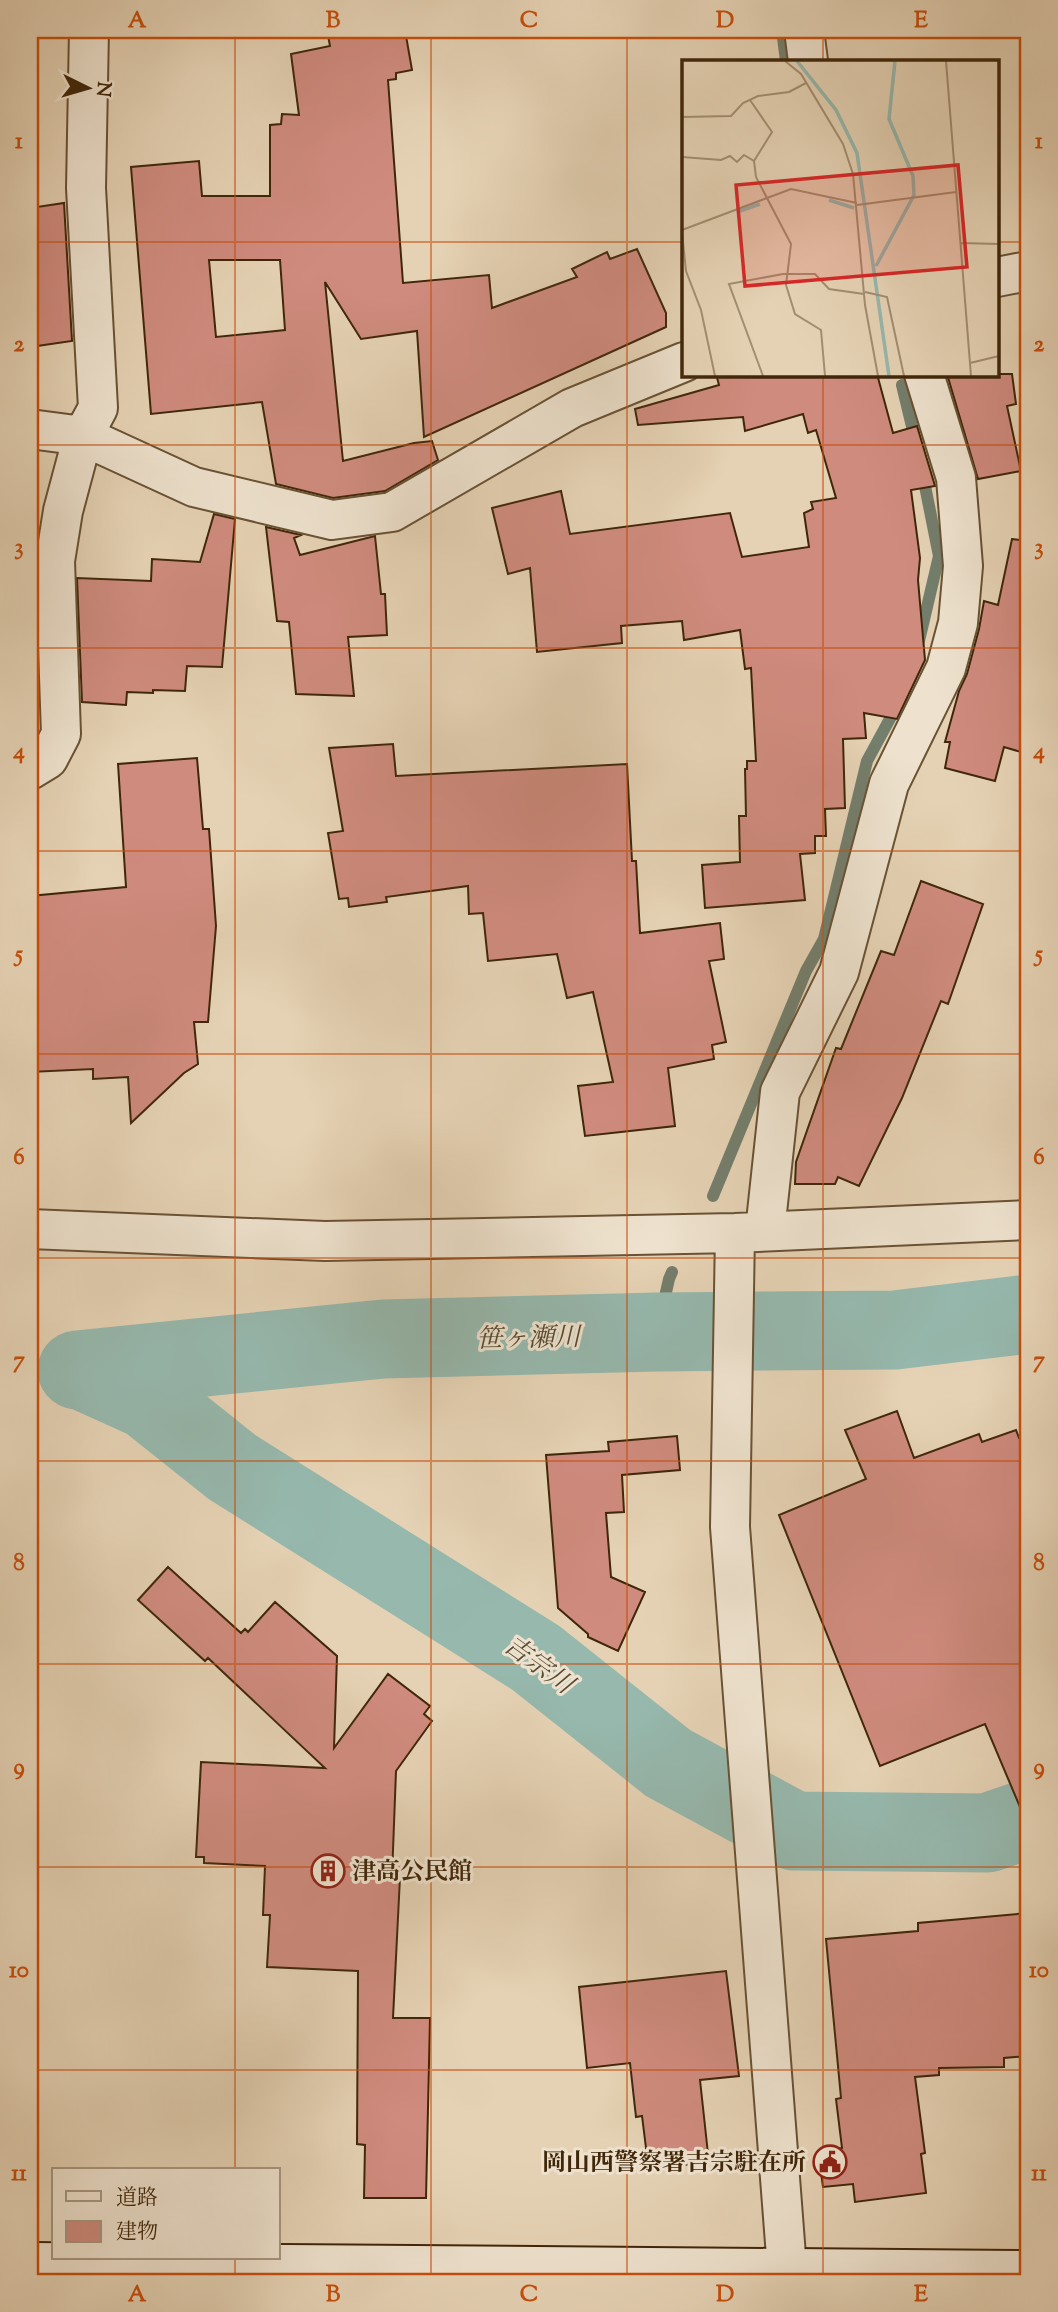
<svg xmlns="http://www.w3.org/2000/svg" width="1058" height="2312" font-family="'Sorts Mill Goudy','Noto Serif JP',serif">
<style>
.lines{fill:none;stroke-linecap:round;stroke-linejoin:round}
.stream{stroke:#747e6c;stroke-width:12}
.river{stroke:#96b8ad;stroke-width:79}
.building{fill:#cf8b7e;stroke:#40270a;stroke-width:2;fill-rule:evenodd}
.street-casing{stroke:#695234;stroke-width:42}
.secondary-casing{stroke:#40270a;stroke-width:42}
.street{stroke:#eee2ce;stroke-width:38}
.secondary{stroke:#eee2ce;stroke-width:38}
.grid{fill:none;stroke:#c64f0c;stroke-width:2;stroke-opacity:0.55}
.labels{text-anchor:middle;stroke-width:6;stroke-linejoin:round;paint-order:stroke}
.poi-label{font-size:24px;font-weight:bold;fill:#40270a;stroke:#eee2ce;text-anchor:start}
.water-label{font-size:26px;font-style:italic;fill:#564b33;stroke:#eee2ce}
.inset-river{fill:none;stroke:#96b8ad;stroke-width:3.5}
.inset-road{fill:none;stroke:#a38e70;stroke-width:2}
.view{fill:#d62828;fill-opacity:0.15;stroke:#d62828;stroke-width:3.5}
.inset-edge{fill:none;stroke:#40270a;stroke-width:3.5}
.neatline{fill:none;stroke:#c64f0c;stroke-width:2.5}
.grid-label{font-size:23px;text-anchor:middle;font-weight:bold;fill:#c64f0c}
</style>
<rect width="100%" height="100%" fill="#e5d2b4"/>
<filter id="stains"><feTurbulence type="fractalNoise" baseFrequency=".00286" numOctaves="4"/><feColorMatrix values="0 0 0 0 .2 0 0 0 0 .09 0 0 0 0 .02 0 0 0 .5 -.17"/></filter>
<radialGradient id="worn" r=".72"><stop offset=".6" stop-color="#630" stop-opacity="0"/><stop offset="1" stop-color="#630" stop-opacity=".3"/></radialGradient>
<g class="lines">
<!-- stream -->
<path class="stream" d="M 782,30 L 786,61
M 902,385 L 916,443
M 919,641 L 939,556 L 922,471
M 713,1196 L 806,971 L 824,939 L 867,761 L 898,704
M 657,1332 L 669,1279 L 672,1272"/>
<!-- river -->
<path class="river" d="M 77,1370 L 383,1339 L 657,1332 L 895,1330 L 1028,1314
M 84,1371 L 148,1400 L 232,1467 L 536,1658 L 668,1763 L 794,1831 L 987,1833 L 1028,1819"/>
</g>
<!-- building -->
<path class="building" d="M 327,30 L 405,30 L 412,70 L 396,73 L 396,79 L 388,80 L 403,283 L 489,275 L 492,308 L 577,277 L 572,269 L 607,252 L 610,259 L 637,249 L 666,313 L 666,327 L 424,437 L 417,331 L 361,339 L 325,282 L 343,461 L 414,443 L 432,441 L 438,460 L 385,491 L 333,498 L 276,484 L 262,402 L 151,414 L 131,167 L 199,161 L 202,196 L 270,196 L 270,125 L 281,124 L 282,114 L 299,115 L 291,54 L 330,46 ZM 209,260 L 280,260 L 285,330 L 216,337 Z
M 64,203 L 72,341 L 30,347 L 30,208 Z
M 716,374 L 877,374 L 893,433 L 917,426 L 935,486 L 911,490 L 920,558 L 918,580 L 925,660 L 897,719 L 864,713 L 866,738 L 843,739 L 845,808 L 825,809 L 826,836 L 815,836 L 815,853 L 800,854 L 805,900 L 705,908 L 702,865 L 740,862 L 739,816 L 746,816 L 745,769 L 747,769 L 747,761 L 756,761 L 751,668 L 745,669 L 740,630 L 684,640 L 682,621 L 621,626 L 622,643 L 537,652 L 530,568 L 508,574 L 492,508 L 561,491 L 570,534 L 730,513 L 742,557 L 809,547 L 804,513 L 813,509 L 811,502 L 836,498 L 816,430 L 808,433 L 803,414 L 745,431 L 743,417 L 638,425 L 635,409 L 719,385 Z
M 947,374 L 1012,374 L 1016,404 L 1007,406 L 1021,471 L 978,479 Z
M 214,514 L 235,519 L 222,667 L 187,666 L 185,691 L 153,690 L 153,693 L 127,692 L 126,705 L 82,702 L 77,578 L 151,581 L 152,559 L 200,562 Z
M 266,527 L 301,535 L 294,538 L 300,555 L 375,536 L 381,594 L 385,594 L 387,635 L 348,637 L 354,696 L 296,694 L 289,622 L 277,621 Z
M 1012,539 L 1028,541 L 1028,754 L 1004,747 L 995,781 L 945,768 L 950,742 L 945,742 L 959,691 L 967,674 L 979,629 L 984,601 L 998,605 Z
M 30,577 L 34,577 L 38,690 L 30,690 Z
M 393,744 L 396,776 L 627,764 L 632,861 L 636,861 L 640,933 L 720,923 L 724,959 L 709,961 L 726,1042 L 712,1045 L 714,1059 L 668,1068 L 675,1126 L 585,1136 L 578,1086 L 613,1082 L 593,992 L 567,998 L 557,954 L 488,961 L 483,913 L 469,914 L 468,886 L 386,897 L 387,902 L 349,907 L 348,898 L 339,899 L 328,833 L 343,831 L 329,748 Z
M 197,758 L 203,829 L 209,829 L 216,926 L 208,1022 L 194,1022 L 198,1064 L 184,1073 L 131,1123 L 128,1077 L 93,1079 L 93,1069 L 30,1072 L 30,896 L 126,887 L 118,764 Z
M 921,881 L 983,904 L 948,1004 L 941,1001 L 902,1098 L 859,1186 L 838,1177 L 835,1184 L 795,1184 L 796,1162 L 836,1048 L 841,1049 L 881,951 L 894,955 Z
M 897,1411 L 914,1458 L 979,1434 L 982,1442 L 1016,1430 L 1019,1438 L 1028,1434 L 1028,1826 L 985,1724 L 880,1766 L 779,1515 L 866,1479 L 845,1430 Z
M 677,1436 L 680,1470 L 622,1475 L 624,1512 L 606,1513 L 611,1577 L 645,1592 L 618,1651 L 588,1637 L 588,1634 L 558,1608 L 546,1455 L 609,1451 L 608,1442 Z
M 168,1567 L 241,1633 L 245,1629 L 248,1632 L 275,1602 L 337,1656 L 334,1748 L 388,1674 L 430,1706 L 424,1714 L 432,1721 L 396,1771 L 392,1877 L 400,1877 L 393,2018 L 430,2018 L 426,2198 L 364,2198 L 365,2145 L 357,2144 L 358,1971 L 267,1967 L 270,1915 L 263,1915 L 265,1866 L 204,1863 L 204,1857 L 196,1857 L 201,1762 L 325,1768 L 208,1658 L 205,1661 L 138,1600 Z
M 1028,1913 L 1028,2056 L 1004,2058 L 1004,2067 L 939,2068 L 939,2075 L 915,2077 L 925,2153 L 921,2154 L 926,2193 L 855,2202 L 853,2184 L 823,2187 L 818,2151 L 842,2148 L 836,2099 L 841,2098 L 826,1939 L 918,1931 L 918,1923 Z
M 726,1971 L 739,2076 L 700,2080 L 709,2163 L 667,2166 L 666,2154 L 647,2156 L 642,2116 L 636,2117 L 630,2063 L 587,2068 L 579,1987 Z"/>
<g class="lines">
<defs>
<path id="street" d="M 804,30 L 808,61
M 997,277 L 1028,271
M 30,429 L 83,436 L 194,487 L 332,520 L 392,512 L 572,408 L 684,362
M 30,770 L 48,759 L 61,734 L 55,561 L 63,511 L 83,436 L 98,408 L 86,188 L 89,30
M 30,1229 L 325,1241 L 735,1233 L 1028,1220
M 765,1231 L 780,1092 L 839,972 L 889,784 L 946,668 L 958,623 L 963,566 L 956,478 L 924,374
M 735,1233 L 730,1527 L 787,2269"/>
<path id="secondary" d="M 30,2262 L 1028,2270"/>
</defs>
<!-- street casing -->
<use href="#street" class="street-casing"/>
<!-- secondary casing -->
<use href="#secondary" class="secondary-casing"/>
<!-- street -->
<use href="#street" class="street"/>
<!-- secondary -->
<use href="#secondary" class="secondary"/>
</g>
<!-- grid -->
<path class="grid" d="M 235,30 L 235,2170M 431,30 L 431,2282M 627,30 L 627,2282M 823,30 L 823,61M 30,242 L 684,242M 997,242 L 1028,242M 823,374 L 823,2282M 30,445 L 1028,445M 30,648 L 1028,648M 30,851 L 1028,851M 30,1054 L 1028,1054M 30,1258 L 1028,1258M 30,1461 L 1028,1461M 30,1664 L 1028,1664M 30,1867 L 1028,1867M 30,2070 L 1028,2070M 235,2258 L 235,2282"/>
<!-- icons -->
<defs>
<symbol id="building-ring" viewBox="-11 -11 22 22"><circle r="9.5" fill="#eee2ce" stroke="#8f2418" stroke-width="1.5"/><path d="M-4-6H4V6H1V3H-1V6H-4ZM-2.5-4.3h1.7v1.8h-1.7ZM.8-4.3h1.7v1.8H.8ZM-2.5-1h1.7V.8h-1.7ZM.8-1h1.7V.8H.8Z" fill="#8f2418"/></symbol>
<symbol id="civic-ring" viewBox="-11 -11 22 22"><circle r="9.5" fill="#eee2ce" stroke="#8f2418" stroke-width="1.5"/><path d="M-.6-6.5H3V-4.5H.6V-3L4-1V1h2V6H-6V1h2V-1L-.6-3ZM-1.2 2.5V6h2.4V2.5Z" fill="#8f2418"/></symbol>
</defs>
<g fill-rule="evenodd">
<use href="#building-ring" x="309" y="1852" width="38" height="38"/>
<use href="#civic-ring" x="811" y="2143" width="38" height="38"/>
</g>
<g class="labels">
<!-- poi labels -->
<g class="poi-label">
<text x="352" y="1879">津高公民館</text>
<text x="806" y="2170" text-anchor="end">岡山西警察署吉宗駐在所</text>
</g>
<!-- water labels -->
<g class="water-label">
<text transform="translate(528 1337) rotate(-1)" y="9">笹ヶ瀬川</text>
<text transform="translate(539 1664) rotate(36)" y="9">吉宗川</text>
</g>
</g>
<!-- overview -->
<g transform="translate(682 60)">
<rect width="317" height="317" fill="#e5d2b4"/>
<path class="inset-river" d="M 115,1 L 154,50 L 175,93 L 207,316M 147,140 L 172,148M 55,152 L 78,144M 194,206 L 232,135 L 231,116 L 207,59 L 213,1"/>
<path class="inset-road" d="M 103,1 L 119,14 L 161,84 L 171,114 L 183,245 L 196,316M 264,1 L 289,316M 68,40 L 90,72 L 72,101 L 74,117 L 109,184 L 104,225 L 113,254 L 139,270 L 143,316M 0,57 L 49,56 L 61,43 L 76,36 L 107,32 L 124,23M 0,97 L 39,100 L 48,96 L 55,102 L 62,95 L 72,101M 175,145 L 274,132M 0,170 L 109,129 L 175,143M 0,172 L 4,211 L 19,250 L 33,316M 278,183 L 317,184M 183,232 L 205,237 L 222,316M 288,303 L 317,296M 81,316 L 47,224 L 101,214 L 133,214 L 147,229 L 182,234"/>
<path class="view" d="M 276,105 L 285,207 L 63,226 L 54,125 Z"/>
<rect width="317" height="317" class="inset-edge"/>
</g>
<!-- margin -->
<rect width="1058" height="2312" fill="none" stroke="#e5d2b4" stroke-width="77"/>
<!-- legend -->
<rect x="52" y="2168" width="228" height="91" fill="#eee2ce" stroke="#a89780" stroke-width="2"/>
<rect x="66" y="2191" width="35" height="10" fill="#eee2ce" stroke="#a89780" stroke-width="2"/>
<text x="116" y="2204" font-size="21" fill="#40270a">道路</text>
<rect x="66" y="2221" width="35" height="21" fill="#cf8b7e" stroke="#a89780" stroke-width="2"/>
<text x="116" y="2238" font-size="21" fill="#40270a">建物</text>
<!-- north arrow -->
<g transform="translate(88 88) rotate(95)" stroke="#eee2ce" stroke-width="5" paint-order="stroke">
<path d="M0-5L12 26L0 18L-12 26Z" fill="#40270a"/>
<text y="-10" font-size="19" font-weight="bold" text-anchor="middle" fill="#40270a">N</text>
</g>
<rect x="38" y="38" width="982" height="2236" class="neatline"/>
<g class="grid-label">
<text x="137" y="27">A</text>
<text x="333" y="27">B</text>
<text x="529" y="27">C</text>
<text x="725" y="27">D</text>
<text x="921" y="27">E</text>
<text x="19" y="148">1</text>
<text x="1039" y="148">1</text>
<text x="19" y="351">2</text>
<text x="1039" y="351">2</text>
<text x="19" y="554">3</text>
<text x="1039" y="554">3</text>
<text x="19" y="758">4</text>
<text x="1039" y="758">4</text>
<text x="19" y="961">5</text>
<text x="1039" y="961">5</text>
<text x="19" y="1164">6</text>
<text x="1039" y="1164">6</text>
<text x="19" y="1367">7</text>
<text x="1039" y="1367">7</text>
<text x="19" y="1570">8</text>
<text x="1039" y="1570">8</text>
<text x="19" y="1774">9</text>
<text x="1039" y="1774">9</text>
<text x="19" y="1977">10</text>
<text x="1039" y="1977">10</text>
<text x="19" y="2180">11</text>
<text x="1039" y="2180">11</text>
<text x="137" y="2301">A</text>
<text x="333" y="2301">B</text>
<text x="529" y="2301">C</text>
<text x="725" y="2301">D</text>
<text x="921" y="2301">E</text>
</g>
<rect width="100%" height="100%" filter="url(#stains)"/>
<rect width="100%" height="100%" fill="url(#worn)"/>
</svg>
